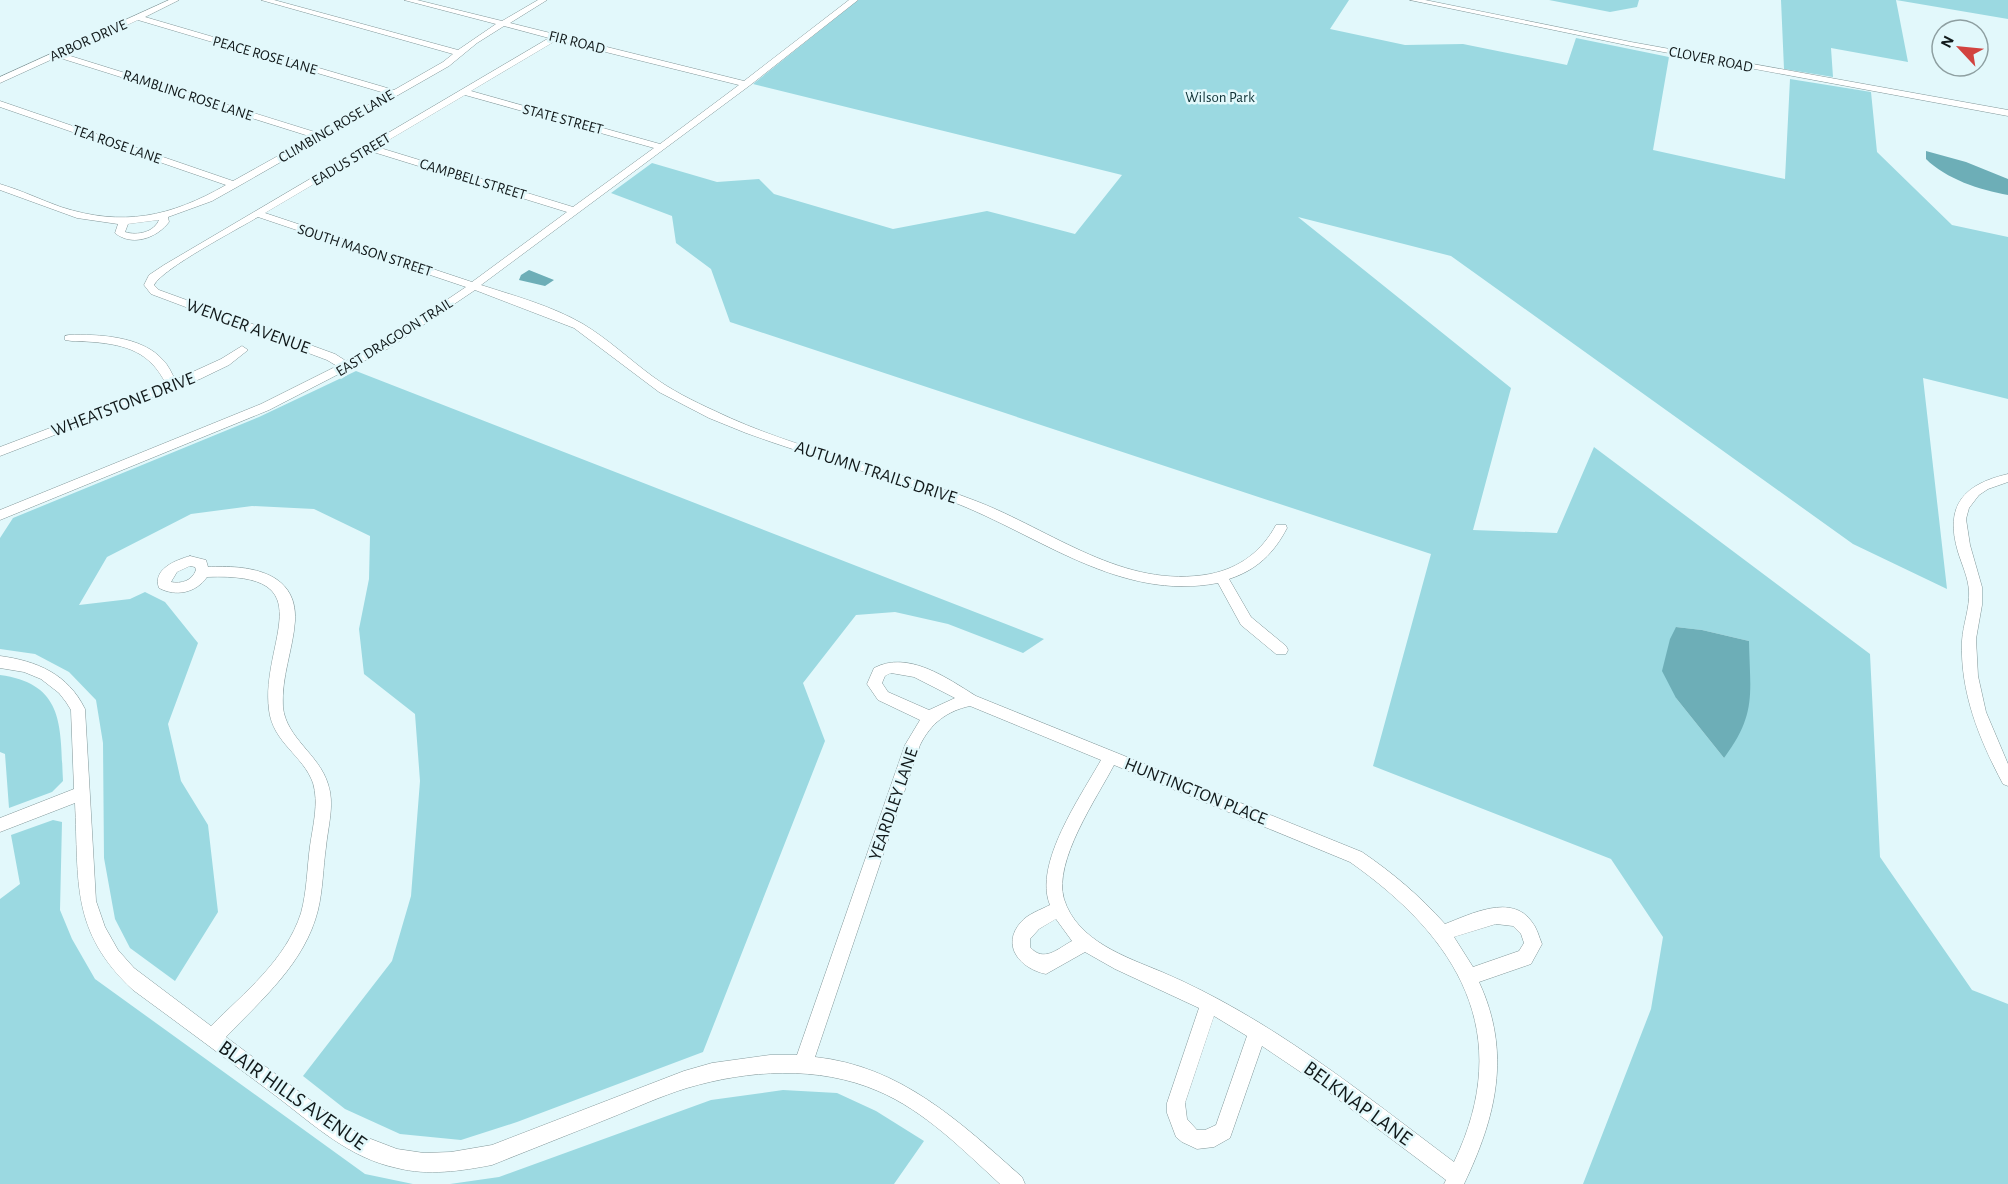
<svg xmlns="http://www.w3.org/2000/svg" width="2008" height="1184" font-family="'Alegreya Sans',sans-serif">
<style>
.green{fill:#9bd9e1;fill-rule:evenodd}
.water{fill:#6daeb7}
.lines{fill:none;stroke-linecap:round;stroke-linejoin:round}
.minor-casing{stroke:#829799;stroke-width:1}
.minor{fill:#fff;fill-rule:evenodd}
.labels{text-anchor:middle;stroke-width:5;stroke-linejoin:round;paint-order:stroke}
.far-street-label{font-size:15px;fill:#11191a;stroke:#e2f8fb}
.far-park-label{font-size:15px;fill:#0f3135;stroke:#e2f8fb}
.street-label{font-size:18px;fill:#11191a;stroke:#e2f8fb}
.near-street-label{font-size:21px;fill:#11191a;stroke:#e2f8fb}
</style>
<rect width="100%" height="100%" fill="#e2f8fb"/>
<!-- green -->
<path class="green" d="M 858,0 L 1349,0 L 1330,29 L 1405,45 L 1463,44 L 1567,65 L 1576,38 L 1669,57 L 1653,150 L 1785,179 L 1790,79 L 1871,92 L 1877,152 L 1952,225 L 2008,237 L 2008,399 L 1923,378 L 1947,589 L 1853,544 L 1451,256 L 1298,217 L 1511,388 L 1473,530 L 1557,533 L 1594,447 L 1870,654 L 1880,857 L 1972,990 L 2008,1004 L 2008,1184 L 1583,1184 L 1651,1009 L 1663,937 L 1611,859 L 1373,766 L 1431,554 L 730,322 L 711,269 L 676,243 L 672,216 L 611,193 L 652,163 L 717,182 L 759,179 L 774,194 L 893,229 L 987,211 L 1075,234 L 1122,175 L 753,84 ZM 1676,627 L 1702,630 L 1749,641 L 1724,758 L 1676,698 Z
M 1549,0 L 1639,0 L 1637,7 L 1610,12 Z
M 1781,0 L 2008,0 L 2008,19 L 1896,0 L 1908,62 L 1831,48 L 1833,77 L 1784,69 Z
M 356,371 L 1044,639 L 1023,653 L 948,624 L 895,612 L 856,615 L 803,683 L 825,741 L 703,1052 L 517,1122 L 461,1140 L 400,1134 L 345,1109 L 303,1076 L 392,961 L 411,896 L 420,781 L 415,714 L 364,674 L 359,629 L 369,579 L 370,536 L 314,509 L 252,506 L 191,514 L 107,557 L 79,605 L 130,599 L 145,592 L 165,602 L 198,643 L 168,724 L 181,781 L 208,825 L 218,912 L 175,981 L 130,948 L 115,919 L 104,858 L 103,743 L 96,700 L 69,672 L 35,654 L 0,649 L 0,538 L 13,518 L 259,417 Z
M 0,675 C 66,684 60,728 63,781 L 52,792 L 9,808 L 5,754 L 0,752 Z
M 53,820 L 62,822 L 60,910 L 72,939 L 95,979 L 365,1174 L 413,1184 L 0,1184 L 0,899 L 20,884 L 11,835 Z
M 783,1090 L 837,1093 L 876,1111 L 924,1141 L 894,1184 L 450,1184 L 499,1177 L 711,1100 Z"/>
<!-- water -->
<path class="water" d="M 1926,151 L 1966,162 L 2008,179 L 2008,195 C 1980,190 1946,179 1926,159 Z
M 529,270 L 554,280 L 545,286 L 519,280 L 521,275 Z
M 1676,627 L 1702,630 L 1749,641 C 1750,693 1757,714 1724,758 L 1676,698 L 1662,671 L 1670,639 Z"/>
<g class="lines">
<defs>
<path id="minor" d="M 169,0 L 179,0 L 145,17 L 394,90 L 443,62 L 453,54 L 261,0 L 274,0 L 458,50 L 496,24 L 404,0 L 417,0 L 502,21 L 538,0 L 547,0 L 510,23 L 744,81 L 849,0 L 858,0 L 749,86 L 481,285 C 515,296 552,306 583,324 C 608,339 629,359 652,376 C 671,390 693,401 715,411 C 798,451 891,468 976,501 C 1052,530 1124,590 1210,574 C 1240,568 1262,551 1276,525 L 1286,525 L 1287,528 C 1274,553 1257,570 1229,579 L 1251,617 L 1286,646 L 1288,650 L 1286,654 L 1276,654 L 1241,625 L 1218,583 C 1120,602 1039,535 953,502 C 885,476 814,458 746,433 L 709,418 L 659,392 L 574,328 L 475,290 L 389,348 L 269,410 L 0,520 L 0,510 L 261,404 L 337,366 L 327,360 L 151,294 L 144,285 L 149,275 L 164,265 L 549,38 L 504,26 L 477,43 L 449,66 L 237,187 L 212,201 L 168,217 L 169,222 C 157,238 132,247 115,233 L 118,224 L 77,218 L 0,190 L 0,184 C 21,190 41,200 61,207 C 123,227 170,217 226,185 L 0,107 L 0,101 L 233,181 L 312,137 L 57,57 L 0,83 L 0,77 ZM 138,20 L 388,94 L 318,133 L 64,54 ZM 557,40 L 739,85 L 660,144 L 471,91 ZM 465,95 L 654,148 L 573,207 L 377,147 ZM 370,151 L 567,212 L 472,282 L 265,213 ZM 258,217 L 466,287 L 381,344 L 346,361 L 335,354 L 159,290 L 154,285 C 163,268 238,229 258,217 ZM 159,220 C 154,232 138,236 125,232 L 128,224 Z
M 1410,0 L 1425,0 L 1631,42 L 2008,110 L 2008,116 L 1631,46 Z
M 69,335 C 98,334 142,336 163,360 C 168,365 172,373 175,380 L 221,359 L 242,346 L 248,350 L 229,365 L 200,379 L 0,456 L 0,447 L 166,384 C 150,352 127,345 93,342 C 84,341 74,342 65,340 L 65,336 Z
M 2008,474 L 2008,482 L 1988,489 L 1979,495 L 1969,508 L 1966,519 L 1970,545 L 1982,587 L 1982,605 L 1976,639 L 1978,676 L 1986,712 L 2008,764 L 2008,786 L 2003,784 C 1979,739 1960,692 1962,641 C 1963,624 1970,608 1969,591 C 1968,577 1962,565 1958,552 C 1944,505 1964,484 2008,474 Z
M 190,556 L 206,560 L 208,567 C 246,565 298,570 295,621 C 293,650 281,677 283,707 C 286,738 319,754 328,784 C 335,804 328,826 326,847 C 323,868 323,889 318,910 C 305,963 262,999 226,1037 L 337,1120 L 363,1136 L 397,1149 L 424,1153 L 451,1152 L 492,1145 L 684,1071 L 712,1063 L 770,1055 L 797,1055 L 905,745 L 920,720 L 878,700 L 867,684 L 874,668 C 908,650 947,678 976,696 L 1362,852 C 1393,873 1420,896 1445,924 C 1471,914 1512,893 1532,922 C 1537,928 1539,937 1542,944 L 1531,964 L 1479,982 C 1512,1053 1496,1117 1464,1184 L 1444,1184 L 1446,1180 L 1314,1081 L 1262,1046 L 1230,1138 L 1214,1147 L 1197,1149 L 1182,1142 L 1176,1137 L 1167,1113 L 1167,1103 L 1199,1008 L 1115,969 L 1085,952 L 1046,974 C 1021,969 1000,946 1021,922 C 1028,914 1040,910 1050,905 C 1033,864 1081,796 1101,760 L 970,706 C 947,711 931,723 920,745 L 815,1057 C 901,1066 960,1122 1022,1177 L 1025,1184 L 1000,1184 C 963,1150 925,1111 878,1091 C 818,1065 748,1070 687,1088 C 661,1096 635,1108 610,1118 C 571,1134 531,1149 492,1165 C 461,1171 428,1176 397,1168 C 349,1158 314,1125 276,1096 C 229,1061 181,1025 133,990 C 70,931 79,882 75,803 L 0,832 L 0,818 L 74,789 L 71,710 L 66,702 L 59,693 L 41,679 L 24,672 L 0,668 L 0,656 C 37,661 68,674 85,709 L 96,901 L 105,927 L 118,950 L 134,968 L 211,1026 C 244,993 286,960 301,913 C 307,891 307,868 310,846 C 313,825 319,803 313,783 C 303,755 273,743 269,710 C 260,642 327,572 207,577 C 196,593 176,597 159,588 C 152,569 176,560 190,556 ZM 190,566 L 195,567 L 196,570 C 192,581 181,584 171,582 L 177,572 ZM 891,673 L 914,677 L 955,698 L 929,710 L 888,692 L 882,683 L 885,676 ZM 1114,765 L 1350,862 C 1458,938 1516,1033 1454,1162 C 1362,1093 1270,1018 1162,972 C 1126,957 1077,941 1064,899 C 1053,861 1097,798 1114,765 ZM 1056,919 L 1072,941 C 1057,949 1044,963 1030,947 L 1030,939 L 1039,929 ZM 1496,924 L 1513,926 L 1521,934 L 1524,943 L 1519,951 L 1473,967 L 1454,937 ZM 1214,1016 L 1247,1036 L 1216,1125 L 1205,1130 L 1197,1130 L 1187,1119 L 1185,1103 Z"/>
</defs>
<!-- minor casing -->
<use href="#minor" class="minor-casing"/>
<!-- minor -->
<use href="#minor" class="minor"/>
</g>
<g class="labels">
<!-- far-street labels -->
<g class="far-street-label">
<text transform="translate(88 40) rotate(-24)" y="5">ARBOR DRIVE</text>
<text transform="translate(577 42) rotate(14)" y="5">FIR ROAD</text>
<text transform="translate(265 55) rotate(16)" y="5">PEACE ROSE LANE</text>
<text transform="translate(1711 59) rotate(11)" y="5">CLOVER ROAD</text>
<text transform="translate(188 95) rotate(18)" y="5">RAMBLING ROSE LANE</text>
<text transform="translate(563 119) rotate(15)" y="5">STATE STREET</text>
<text transform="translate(336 126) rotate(-30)" y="5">CLIMBING ROSE LANE</text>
<text transform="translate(117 144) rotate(19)" y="5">TEA ROSE LANE</text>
<text transform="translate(351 159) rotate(-31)" y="5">EADUS STREET</text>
<text transform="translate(473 179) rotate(17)" y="5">CAMPBELL STREET</text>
<text transform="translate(365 250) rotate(18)" y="5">SOUTH MASON STREET</text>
<text transform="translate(394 337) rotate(-32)" y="5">EAST DRAGOON TRAIL</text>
</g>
<!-- far-park labels -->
<g class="far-park-label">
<text x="1220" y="102">Wilson Park</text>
</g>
<!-- street labels -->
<g class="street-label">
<text transform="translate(248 326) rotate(20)" y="6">WENGER AVENUE</text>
<text transform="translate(123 404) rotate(-21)" y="6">WHEATSTONE DRIVE</text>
<text transform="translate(876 472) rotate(18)" y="6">AUTUMN TRAILS DRIVE</text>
<text transform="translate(1196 791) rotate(22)" y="6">HUNTINGTON PLACE</text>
<text transform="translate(893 804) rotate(-71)" y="6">YEARDLEY LANE</text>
</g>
<!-- near-street labels -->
<g class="near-street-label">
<text transform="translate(293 1095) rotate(35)" y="7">BLAIR HILLS AVENUE</text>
<text transform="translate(1358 1103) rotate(36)" y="7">BELKNAP LANE</text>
</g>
</g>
<!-- north arrow -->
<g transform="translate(1960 48) rotate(296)"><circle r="28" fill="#e2f8fb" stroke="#8e9fa1" stroke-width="1.5"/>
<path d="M0-4.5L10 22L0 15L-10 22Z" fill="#d2433f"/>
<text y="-9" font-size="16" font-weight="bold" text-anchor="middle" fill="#11191a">N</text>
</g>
</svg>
